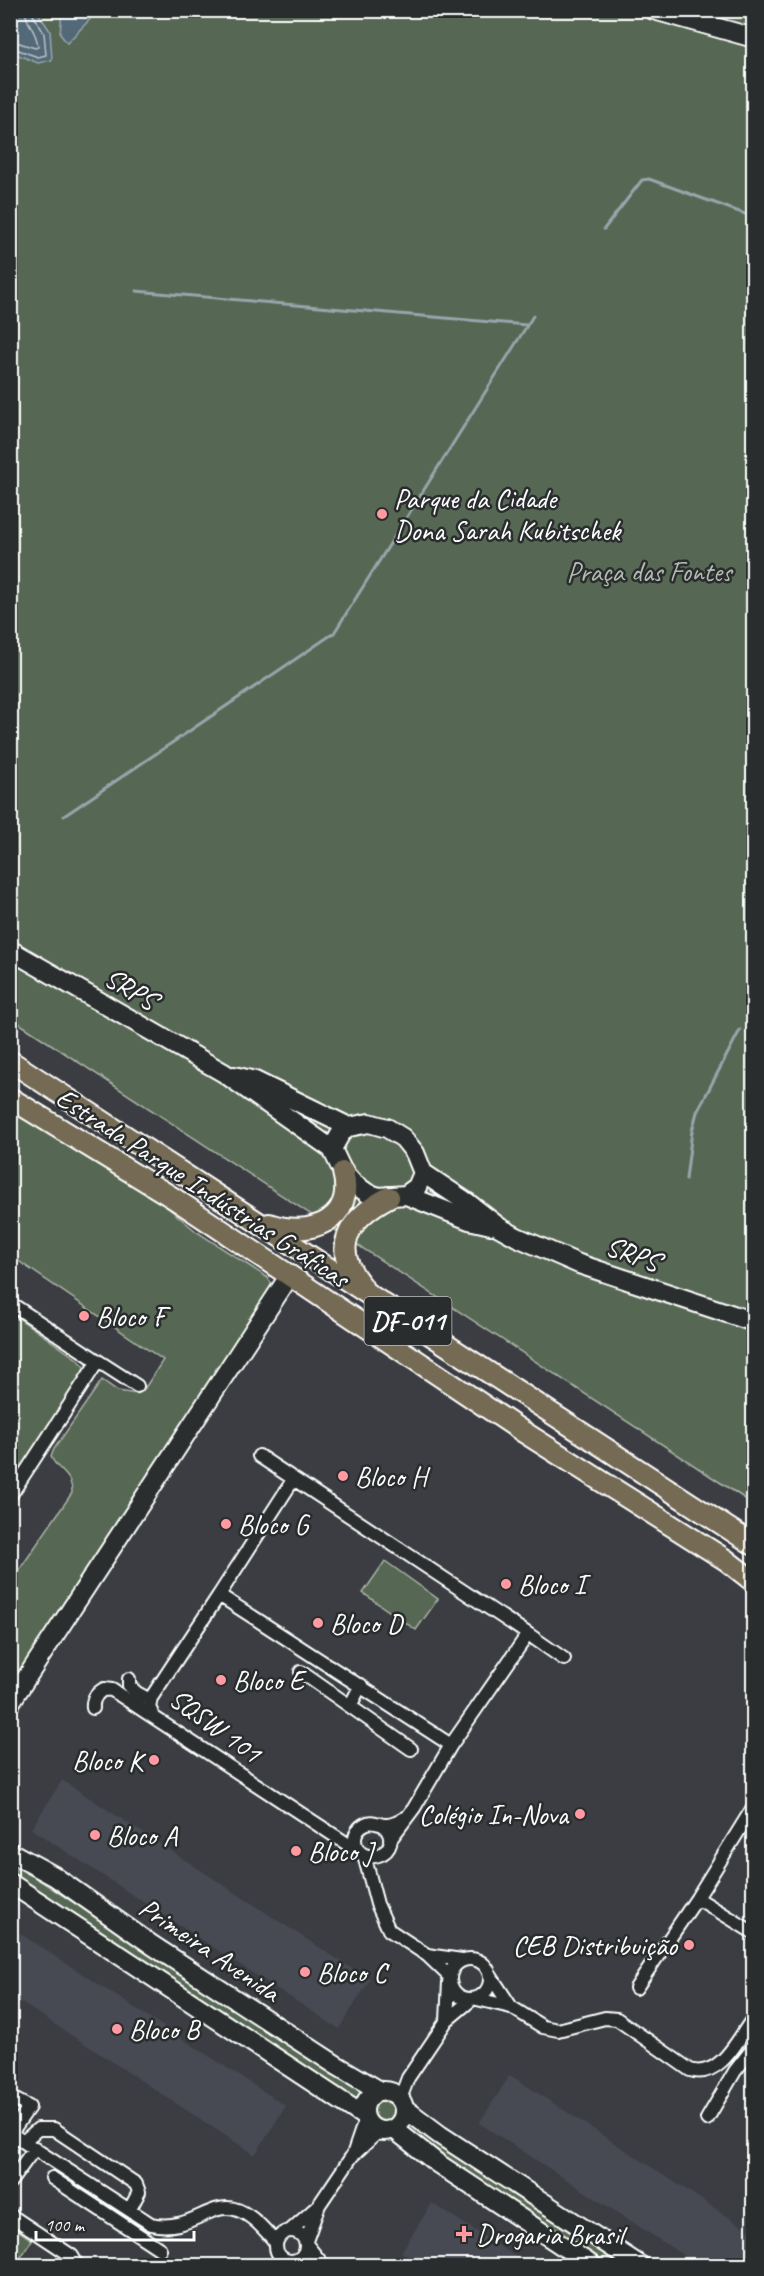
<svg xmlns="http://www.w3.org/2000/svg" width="764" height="2276" font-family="Caveat,sans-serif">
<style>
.built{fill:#474852}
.green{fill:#576852;stroke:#abb4a8;stroke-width:1.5}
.water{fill:#536977;stroke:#98a5ad;stroke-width:1.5}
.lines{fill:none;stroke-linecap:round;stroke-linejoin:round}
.shore{stroke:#bac3c9;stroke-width:1.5}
.stream{stroke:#98a5ad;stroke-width:3}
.street-casing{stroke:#fff;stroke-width:16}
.secondary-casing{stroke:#fff;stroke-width:22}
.primary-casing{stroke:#fff;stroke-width:24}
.street{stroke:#2a2d2e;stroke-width:12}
.secondary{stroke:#2a2d2e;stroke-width:18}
.primary{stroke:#746b52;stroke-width:20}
.poi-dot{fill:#ff9aa2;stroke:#2a2d2e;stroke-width:2}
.labels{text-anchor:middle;stroke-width:5;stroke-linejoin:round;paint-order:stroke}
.shield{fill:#2a2d2e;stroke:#bfc0c0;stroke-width:1.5}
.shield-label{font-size:27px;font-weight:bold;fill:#fff}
.poi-label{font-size:28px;fill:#fff;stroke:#2a2d2e;text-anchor:start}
.park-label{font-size:28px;fill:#b3bbb1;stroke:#2a2d2e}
.street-label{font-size:28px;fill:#fff;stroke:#2a2d2e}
</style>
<rect width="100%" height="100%" fill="#3b3d43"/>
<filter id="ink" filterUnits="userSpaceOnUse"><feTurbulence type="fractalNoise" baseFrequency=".0167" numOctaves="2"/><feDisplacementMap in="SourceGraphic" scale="12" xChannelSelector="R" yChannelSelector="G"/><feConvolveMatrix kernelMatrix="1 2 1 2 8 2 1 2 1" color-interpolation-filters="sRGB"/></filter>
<g filter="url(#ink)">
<!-- built -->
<path class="built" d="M 62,1780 L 370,1980 L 339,2029 L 31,1829 Z
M 10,1927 L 286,2106 L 255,2155 L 11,1996 Z
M 510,2075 L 753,2233 L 753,2265 L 698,2265 L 479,2123 Z
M 432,2203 L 529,2265 L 422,2265 L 401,2252 Z"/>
<!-- green -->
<path class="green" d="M 10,11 L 753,11 L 753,1504 L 11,1018 Z
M 11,1105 L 167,1207 L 197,1232 L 268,1278 L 272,1284 L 273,1292 L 26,1669 L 11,1677 L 11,1582 L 72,1493 C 72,1473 59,1473 51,1457 L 54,1449 L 102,1380 L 118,1391 L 137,1394 L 145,1388 L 163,1360 L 17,1260 L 11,1268 Z
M 11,1313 L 77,1359 L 84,1367 L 81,1378 L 11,1483 Z
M 385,1561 L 438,1599 L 416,1630 L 363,1593 Z
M 18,1866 L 366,2094 L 359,2105 L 11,1877 Z
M368 2113a14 14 0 1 1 28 0a14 14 0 1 1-28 0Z
M 406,2121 L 627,2265 L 602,2265 L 398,2132 Z
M 10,2225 L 32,2240 L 16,2265 L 11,2265 Z"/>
<!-- water -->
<path class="water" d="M 10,11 L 37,11 L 50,31 L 52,60 L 38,63 L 11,52 Z
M 62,11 L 62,10 L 98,11 L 67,43 L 60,34 Z"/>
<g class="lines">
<!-- shore -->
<path class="shore" d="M 10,40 L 35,48 L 38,47 C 37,30 26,25 25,10
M 10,47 L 38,57 L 46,55 L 44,33 L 33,15 L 32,10"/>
<!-- stream -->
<path class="stream" d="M 604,229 L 642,180 L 649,179 L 745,214
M 136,291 L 526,325
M 64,816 L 334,633 L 533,316
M 753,1004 L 754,1004
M 686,1179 L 692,1131 L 697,1112 L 740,1030"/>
<defs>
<path id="street" d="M 10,1303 L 98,1361 L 10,1496
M 98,1361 L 137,1386
M 259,1456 L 528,1634 L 451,1745 L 414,1808 L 390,1840
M 219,1595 L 293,1480
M 528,1634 L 564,1659
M 301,1672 L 411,1749
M 129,1679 L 129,1686 L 137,1693 L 150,1700
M 350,1706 L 361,1685
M 93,1708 C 92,1699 97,1693 104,1689 L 112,1690 L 361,1853
M 153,1716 L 149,1707 L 151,1698 L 219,1595 L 451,1745
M 383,1825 C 410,1854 355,1871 355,1839 C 355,1833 359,1827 365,1824 C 373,1819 379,1826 387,1825 C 394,1825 400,1821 405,1818
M 364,1855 L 377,1904 L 389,1930 L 427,1955 L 450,1977
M 697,1898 L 754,1806
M 427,1955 L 462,1960
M450 1979a20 20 0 1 1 40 0a20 20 0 1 1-40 0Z
M 490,1975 L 511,2007
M 636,1988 L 697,1898 L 754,1933
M 477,1999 L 511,2007 L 543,2027 L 558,2030 L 605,2018 L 617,2019 L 690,2070 C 720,2080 739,2037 754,2017
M 447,2020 L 449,1982
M 10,2097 L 29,2107 L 11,2133
M 400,2099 L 408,2078 L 447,2020 L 471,2000
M 707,2119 L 735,2071 L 754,2047
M 10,2133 L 151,2224 C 208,2236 218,2170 276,2243
M 24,2141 L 38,2129 L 54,2129 L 136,2184 L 139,2192 L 130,2209
M 354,2152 L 365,2120
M 52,2178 L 160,2249
M 10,2182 L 35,2148
M 10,2215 L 72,2256 L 78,2266
M 291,2230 L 318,2206
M276 2246a15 15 0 1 1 30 0a15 15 0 1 1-30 0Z
M 306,2241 L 319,2205 L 352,2156 L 379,2131
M 307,2245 L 324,2266"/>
<path id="secondary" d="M 654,10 L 754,38
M 10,950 L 224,1073 L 332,1149 L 343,1172 L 353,1183 L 367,1193 L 379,1197 L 406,1195 L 417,1187 L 423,1173
M 234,1076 L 255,1081 L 349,1127
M 332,1149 L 341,1133 L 349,1127 L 369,1123 L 387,1128 L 403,1138 L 415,1153 L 423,1173 L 468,1203 L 499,1227 L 517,1237 L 579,1264 L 754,1322
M 406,1195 L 469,1220 L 491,1225
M 10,1703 L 290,1275
M 10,1852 L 54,1876 L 152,1945 L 336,2065 L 380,2091
M 10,1883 L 364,2116
M364 2111a20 20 0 1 1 40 0a20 20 0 1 1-40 0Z
M 404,2108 L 440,2135 L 641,2266
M 394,2129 L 437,2163 L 593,2266"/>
<path id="primary" d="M 10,1061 L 754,1545
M 10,1098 L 175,1199 L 522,1431 L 726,1560 L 754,1582
M 269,1224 C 309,1238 356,1221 343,1172
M 362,1286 C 329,1248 349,1218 389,1197"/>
</defs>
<!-- street casing -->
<use href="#street" class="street-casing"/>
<!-- secondary casing -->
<use href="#secondary" class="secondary-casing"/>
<!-- primary casing -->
<use href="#primary" class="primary-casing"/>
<!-- street -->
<use href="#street" class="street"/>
<!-- secondary -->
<use href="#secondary" class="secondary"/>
<!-- primary -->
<use href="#primary" class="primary"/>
</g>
</g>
<!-- markers -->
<g class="poi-dot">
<circle cx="382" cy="514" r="6"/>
<circle cx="84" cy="1316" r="6"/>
<circle cx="343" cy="1476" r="6"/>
<circle cx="226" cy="1524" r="6"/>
<circle cx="506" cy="1584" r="6"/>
<circle cx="318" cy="1623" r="6"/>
<circle cx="221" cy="1680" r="6"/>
<circle cx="154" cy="1760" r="6"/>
<circle cx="580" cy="1814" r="6"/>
<circle cx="95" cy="1835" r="6"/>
<circle cx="296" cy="1851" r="6"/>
<circle cx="689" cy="1945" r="6"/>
<circle cx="305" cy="1972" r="6"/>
<circle cx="117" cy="2029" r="6"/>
<path d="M461 2225h6v6h6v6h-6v6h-6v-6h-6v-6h6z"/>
</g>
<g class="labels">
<!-- shield labels -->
<rect class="shield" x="364.5" y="1297" width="87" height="48" rx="4.5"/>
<g class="shield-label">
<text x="408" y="1330">DF-011</text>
</g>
<!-- poi labels -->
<g class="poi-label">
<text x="394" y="508">Parque da Cidade<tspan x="394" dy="32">Dona Sarah Kubitschek</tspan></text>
<text x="96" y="1326">Bloco F</text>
<text x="355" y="1486">Bloco H</text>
<text x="238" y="1534">Bloco G</text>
<text x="518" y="1594">Bloco I</text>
<text x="330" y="1633">Bloco D</text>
<text x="233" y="1690">Bloco E</text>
<text x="142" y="1770" text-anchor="end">Bloco K</text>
<text x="568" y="1824" text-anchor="end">Colégio In-Nova</text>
<text x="107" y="1845">Bloco A</text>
<text x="308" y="1861">Bloco J</text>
<text x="677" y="1955" text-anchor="end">CEB Distribuição</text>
<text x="317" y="1982">Bloco C</text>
<text x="129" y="2039">Bloco B</text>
<text x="476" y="2244">Drogaria Brasil</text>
</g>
<!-- park labels -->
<g class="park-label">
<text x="649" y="581">Praça das Fontes</text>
</g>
<!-- street labels -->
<g class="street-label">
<text transform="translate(131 988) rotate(30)" y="10">SRPS</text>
<text transform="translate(203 1187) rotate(33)" y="10">Estrada Parque Indústrias Gráficas</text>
<text transform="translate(633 1253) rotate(19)" y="10">SRPS</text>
<text transform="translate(216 1725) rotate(36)" y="10">SQSW 101</text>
<text transform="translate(210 1949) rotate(34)" y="10">Primeira Avenida</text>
</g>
</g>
<!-- margin -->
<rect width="764" height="2276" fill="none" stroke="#2a2d2e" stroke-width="36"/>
<rect x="18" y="18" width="728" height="2240" fill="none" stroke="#fff" stroke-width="2" filter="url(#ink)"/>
<!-- scale -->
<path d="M36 2231v9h158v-9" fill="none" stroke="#ffffff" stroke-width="3"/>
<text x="45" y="2231" font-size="18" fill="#ffffff" stroke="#2a2d2e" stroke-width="4.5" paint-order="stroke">100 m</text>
</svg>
